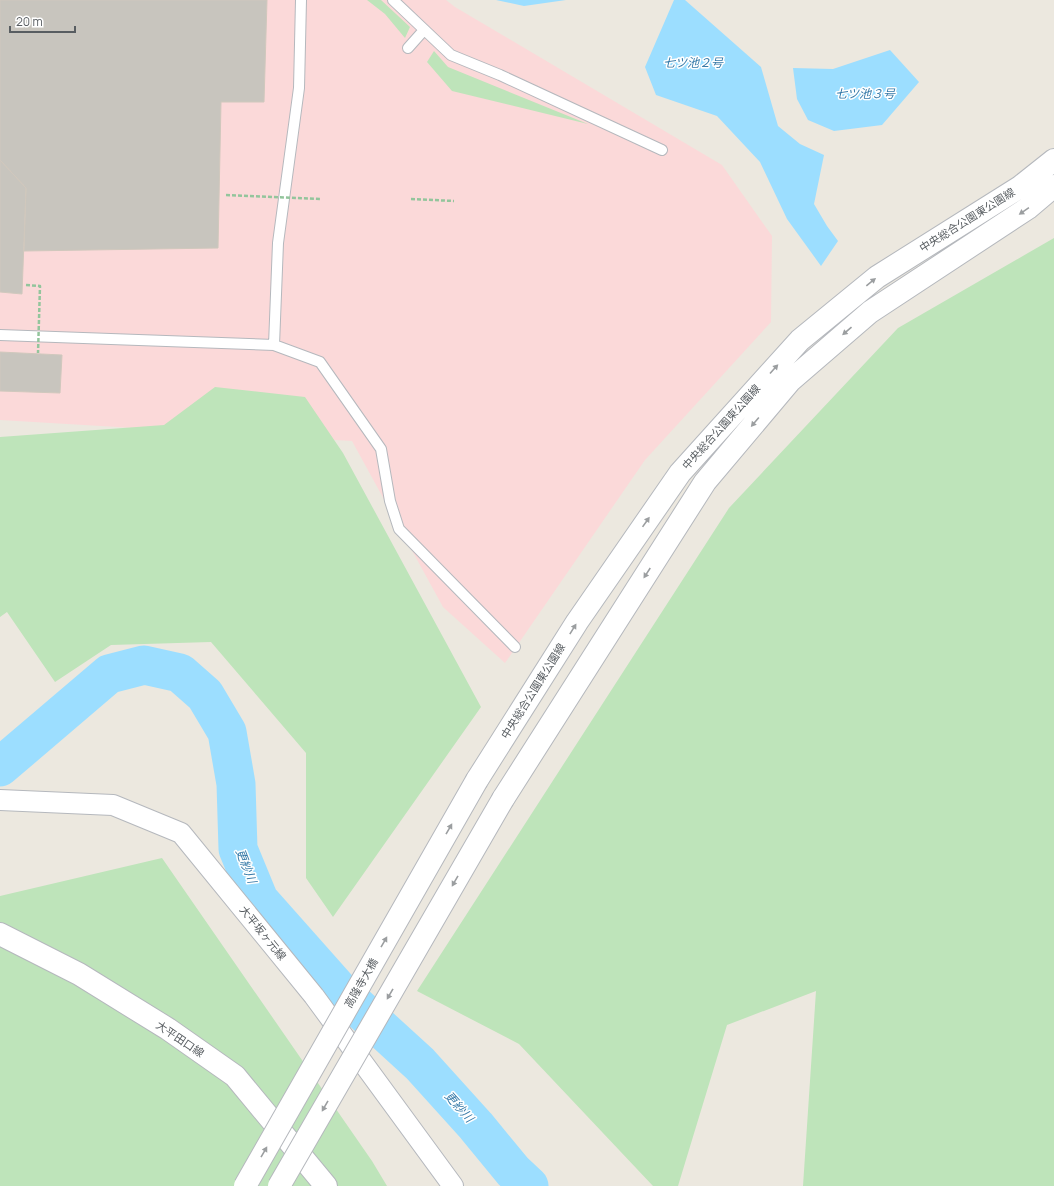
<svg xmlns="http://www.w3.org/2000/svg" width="1054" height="1186" font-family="Manrope,'Noto Sans JP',sans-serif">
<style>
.medical{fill:#fbd9d9}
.green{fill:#bee4ba}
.water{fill:#9cdeff}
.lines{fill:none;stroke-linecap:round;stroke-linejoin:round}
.river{stroke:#9cdeff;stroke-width:39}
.building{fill:#c8c5be;stroke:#d0c8bd}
.service-casing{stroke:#b5b8bd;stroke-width:12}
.minor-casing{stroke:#b5b8bd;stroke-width:22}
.tertiary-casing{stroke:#b5b8bd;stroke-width:24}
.path{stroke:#93c59c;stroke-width:2.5;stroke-dasharray:4 2;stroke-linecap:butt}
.service{stroke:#fff;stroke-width:10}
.minor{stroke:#fff;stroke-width:20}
.tertiary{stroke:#fff;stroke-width:22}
.tertiary-bridge-casing{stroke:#b5b8bd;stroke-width:24;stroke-linecap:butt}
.path-bridge{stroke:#93c59c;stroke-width:2.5;stroke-dasharray:4 2;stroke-linecap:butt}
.tertiary-bridge{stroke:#fff;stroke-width:22}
.oneway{fill:#9b9ea0}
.labels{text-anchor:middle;stroke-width:3;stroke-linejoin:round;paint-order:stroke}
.street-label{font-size:11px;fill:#585d61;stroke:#fff}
.water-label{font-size:12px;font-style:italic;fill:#367aa8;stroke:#fff}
</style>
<rect width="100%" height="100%" fill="#ece8df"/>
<!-- medical -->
<path class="medical" d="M 0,0 L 446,0 L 455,7 L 722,165 L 772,236 L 771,322 L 645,460 L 505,663 L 443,607 L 352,441 L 0,420 Z"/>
<!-- green -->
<path class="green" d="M 367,0 L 381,0 L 410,27 L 405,38 L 385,14 Z
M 434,51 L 448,67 L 588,124 L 452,91 L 427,62 Z
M 1054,238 L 1054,1186 L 803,1186 L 816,991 L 727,1025 L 678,1186 L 653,1186 L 519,1044 L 417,991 L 729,508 L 898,328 Z
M 215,387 L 305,397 L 343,453 L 481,707 L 333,917 L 306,878 L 306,753 L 211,642 L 111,645 L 55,682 L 7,612 L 0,617 L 0,437 L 164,425 Z
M 162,858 L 372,1161 L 387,1186 L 0,1186 L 0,896 Z"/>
<!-- water -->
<path class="water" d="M 496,0 L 566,0 L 524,6 Z
M 674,0 L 685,0 L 761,67 L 778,126 L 800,144 L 824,155 L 814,204 L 827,226 L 838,241 L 821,266 L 787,219 L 760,162 L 717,116 L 656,95 L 645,67 Z
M 890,50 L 919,82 L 882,125 L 834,131 L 808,120 L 797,99 L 793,68 L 833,69 Z"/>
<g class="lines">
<!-- river -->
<path class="river" d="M 0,767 L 109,674 L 144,665 L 180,673 L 205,695 L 227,732 L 236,784 L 238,849 L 259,900 L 338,989 L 420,1064 L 476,1126 L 513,1171 L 529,1186"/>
</g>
<!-- building -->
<path class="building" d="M 0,0 L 267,0 L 264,102 L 221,102 L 218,248 L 24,251 L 26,188 L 0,160 Z
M 0,160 L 26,188 L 22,294 L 0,292 Z
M 0,352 L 62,355 L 60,393 L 0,391 Z"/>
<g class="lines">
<defs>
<path id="service" d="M 393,0 L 451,55 L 500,75 L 662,150
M 408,48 L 424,30
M 0,335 L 274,345 L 320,362 L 381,449 L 390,501 L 399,529 L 515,647
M 274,345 L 278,243 L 299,88 L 301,0"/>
<path id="minor" d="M 0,800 L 113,805 L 181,833 L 314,996 L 453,1186"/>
<path id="tertiary" d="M 477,780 L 577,622 L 680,473 L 800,340 L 877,277 L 1020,187 L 1054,160
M 503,799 L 705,482 L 790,381 L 870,312 L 1028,208 L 1054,186
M 0,934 L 79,974 L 168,1029 L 235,1076 L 326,1186"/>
</defs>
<!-- service casing -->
<use href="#service" class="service-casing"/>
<!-- minor casing -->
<use href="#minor" class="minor-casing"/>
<!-- tertiary casing -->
<use href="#tertiary" class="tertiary-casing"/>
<!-- path -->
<path class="path" d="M 411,199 L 454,201"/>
<!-- service -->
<use href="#service" class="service"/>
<!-- minor -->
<use href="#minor" class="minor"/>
<!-- tertiary -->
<use href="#tertiary" class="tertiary"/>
<defs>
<path id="tertiary-bridge" d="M 245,1186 L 477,780
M 279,1186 L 503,799"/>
</defs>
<!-- tertiary-bridge casing -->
<use href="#tertiary-bridge" class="tertiary-bridge-casing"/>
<!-- path-bridge -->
<path class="path-bridge" d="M 226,195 L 320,199
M 26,285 L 40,286 L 38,353"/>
<!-- tertiary-bridge -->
<use href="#tertiary-bridge" class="tertiary-bridge"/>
</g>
<!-- one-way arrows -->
<defs><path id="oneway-solid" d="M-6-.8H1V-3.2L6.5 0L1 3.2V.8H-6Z"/></defs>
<g class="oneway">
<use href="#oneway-solid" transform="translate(1024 211) rotate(145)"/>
<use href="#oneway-solid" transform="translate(871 282) rotate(-39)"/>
<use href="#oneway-solid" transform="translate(847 331) rotate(139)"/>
<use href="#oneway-solid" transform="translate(774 369) rotate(-48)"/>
<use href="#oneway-solid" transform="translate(755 422) rotate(130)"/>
<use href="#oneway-solid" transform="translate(646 522) rotate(-55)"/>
<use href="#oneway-solid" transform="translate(647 573) rotate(123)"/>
<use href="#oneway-solid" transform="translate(573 629) rotate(-58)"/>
<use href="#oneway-solid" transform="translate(449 829) rotate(-60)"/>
<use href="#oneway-solid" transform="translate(455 881) rotate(120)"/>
<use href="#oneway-solid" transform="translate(384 942) rotate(-60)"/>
<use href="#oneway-solid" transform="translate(390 994) rotate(120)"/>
<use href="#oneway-solid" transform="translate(325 1106) rotate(120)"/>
<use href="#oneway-solid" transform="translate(264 1152) rotate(-60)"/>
</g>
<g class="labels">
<!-- street labels -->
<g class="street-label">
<text transform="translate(967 220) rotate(-32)" y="4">中央総合公園東公園線</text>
<text transform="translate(721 427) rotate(-48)" y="4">中央総合公園東公園線</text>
<text transform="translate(533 691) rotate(-58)" y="4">中央総合公園東公園線</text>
<text transform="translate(263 933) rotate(51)" y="4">大平坂ヶ元線</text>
<text transform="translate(361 983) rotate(-60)" y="4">高隆寺大橋</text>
<text transform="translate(180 1039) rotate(34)" y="4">大平田口線</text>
</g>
<!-- water labels -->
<g class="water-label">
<text x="693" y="67">七ツ池２号</text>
<text x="865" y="98">七ツ池３号</text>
<text transform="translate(246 866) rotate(69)" y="4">更紗川</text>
<text transform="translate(459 1107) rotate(48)" y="4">更紗川</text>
</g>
</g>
<!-- scale -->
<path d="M10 26v6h65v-6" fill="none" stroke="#585d61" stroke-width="2"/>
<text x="16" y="26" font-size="12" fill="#585d61" stroke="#ffffff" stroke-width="3" paint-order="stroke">20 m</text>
</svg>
